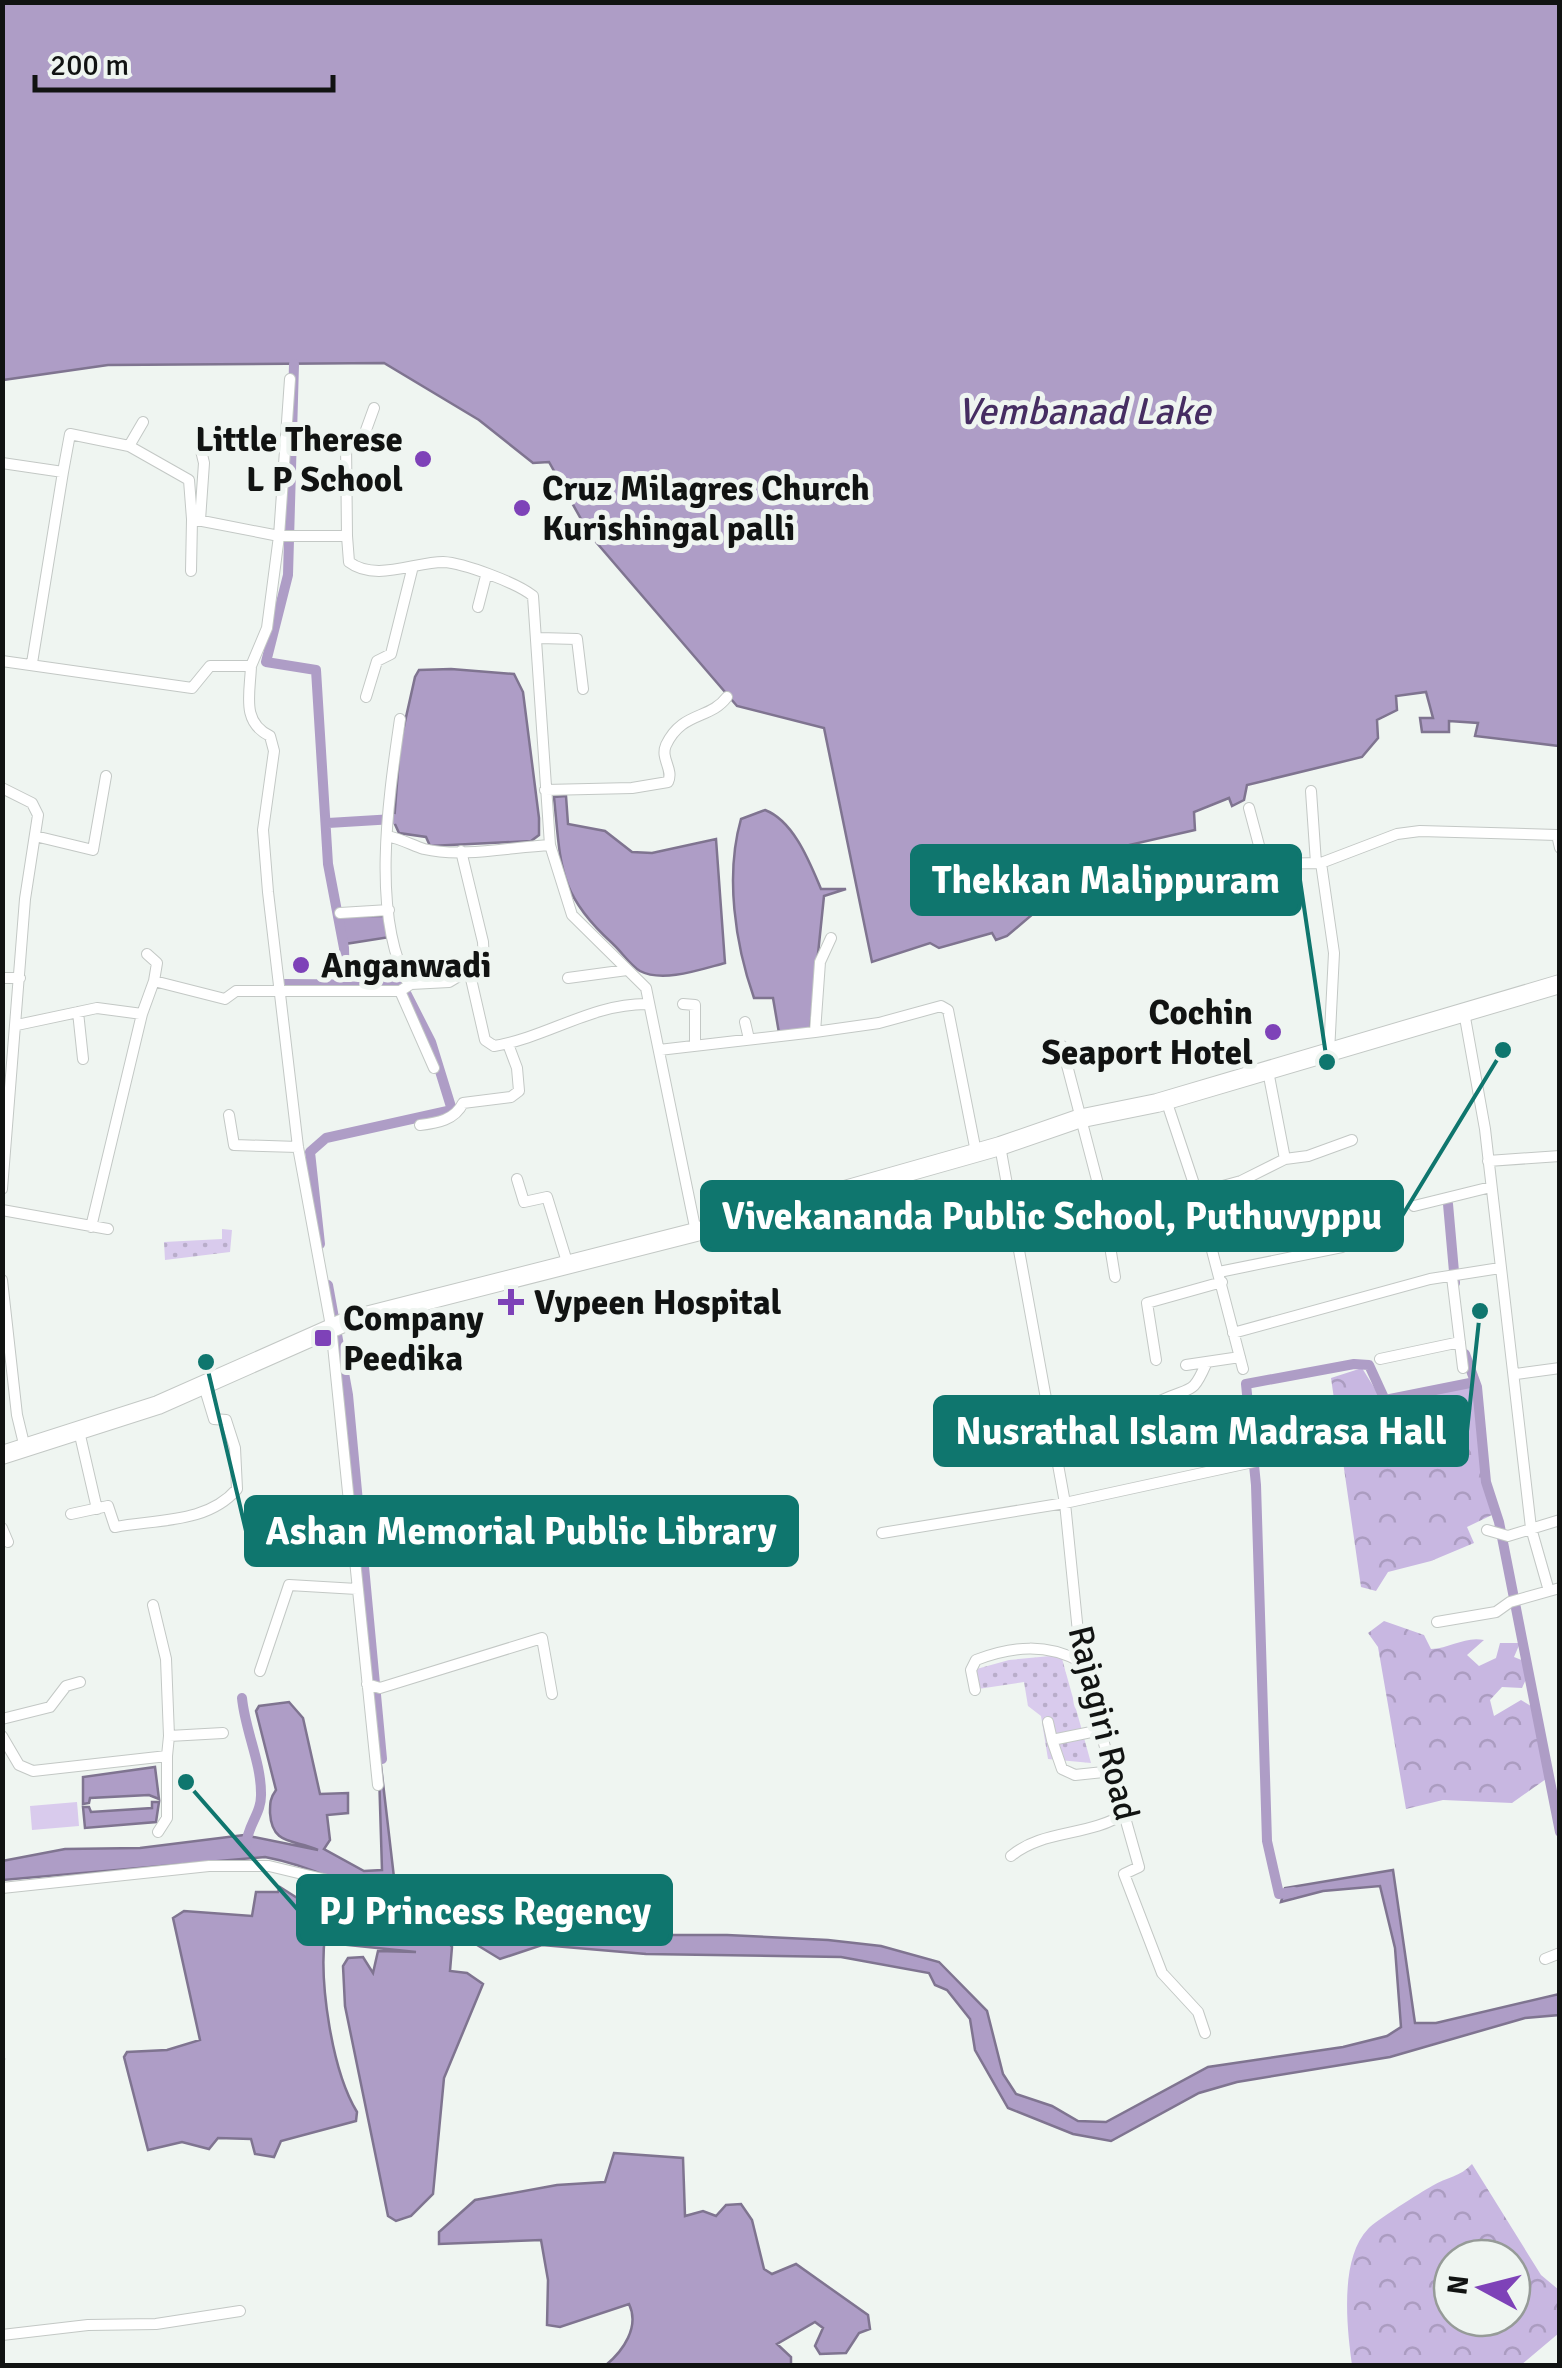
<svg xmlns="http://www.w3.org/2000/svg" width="1562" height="2368" font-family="Signika,sans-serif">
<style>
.forest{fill:url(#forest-crowns);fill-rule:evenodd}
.park{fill:url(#park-dots)}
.pitch{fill:#d9cbed}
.water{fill:#ae9dc6;stroke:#7f7490;stroke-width:2.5}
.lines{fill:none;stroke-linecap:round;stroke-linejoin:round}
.stream{stroke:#7f7490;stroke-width:2.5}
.canal{stroke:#ae9dc6;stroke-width:10}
.street-casing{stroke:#c3c8c5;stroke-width:12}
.primary-casing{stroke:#c3c8c5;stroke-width:20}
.street{stroke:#fff;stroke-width:10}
.primary{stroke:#fff;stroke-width:18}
.poi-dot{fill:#7e42b8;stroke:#eff5f1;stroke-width:4}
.labels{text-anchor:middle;stroke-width:10;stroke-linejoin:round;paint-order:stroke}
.poi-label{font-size:35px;font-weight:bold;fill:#111312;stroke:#eff5f1;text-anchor:start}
.street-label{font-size:35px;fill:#111312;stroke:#eff5f1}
.water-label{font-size:38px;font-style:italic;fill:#462d62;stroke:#eff5f1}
.leader{fill:none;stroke:#0f766e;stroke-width:4}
.callout-dot{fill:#0f766e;stroke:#eff5f1;stroke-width:4}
.callout{fill:#0f766e;stroke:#0f766e;stroke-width:4}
.callout-label{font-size:38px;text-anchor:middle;font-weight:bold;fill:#fff}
</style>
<defs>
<pattern id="forest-crowns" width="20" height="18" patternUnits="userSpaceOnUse" patternTransform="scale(2.5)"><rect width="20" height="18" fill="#c8b7e1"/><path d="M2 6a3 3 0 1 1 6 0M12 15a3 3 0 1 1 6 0" fill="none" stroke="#ab9cc0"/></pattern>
<pattern id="park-dots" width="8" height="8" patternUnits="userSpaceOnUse" patternTransform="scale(2.5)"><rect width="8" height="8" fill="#d9cbed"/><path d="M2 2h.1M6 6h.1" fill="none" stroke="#b9adca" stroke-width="1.8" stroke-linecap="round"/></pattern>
</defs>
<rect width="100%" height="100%" fill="#eff5f1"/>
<!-- forest -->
<path class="forest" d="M 1362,1368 L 1380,1397 L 1469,1380 C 1489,1423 1475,1471 1494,1514 L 1467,1527 L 1474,1543 L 1431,1561 L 1388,1572 L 1376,1591 L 1361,1587 L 1331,1378 Z
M 1384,1621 L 1424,1635 L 1431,1649 C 1451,1648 1465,1636 1484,1640 L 1467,1655 L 1479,1666 L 1496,1658 L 1500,1643 L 1520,1643 L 1514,1657 L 1524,1661 L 1528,1675 L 1522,1688 L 1502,1687 L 1490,1700 L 1494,1716 L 1521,1700 L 1534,1708 L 1546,1779 L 1512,1803 L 1443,1800 L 1406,1809 L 1378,1647 L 1368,1633 Z
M 1472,2164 L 1541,2275 L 1559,2290 L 1559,2333 L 1521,2365 L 1352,2365 C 1347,2329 1339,2259 1368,2229 C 1375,2221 1421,2192 1432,2186 C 1447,2177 1460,2177 1472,2164 ZM 1452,2258 L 1512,2258 L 1512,2318 L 1452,2318 Z"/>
<!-- park -->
<path class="park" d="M 222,1229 L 232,1230 L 230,1252 L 165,1260 L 164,1242 L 222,1239 Z
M 1061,1655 L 1091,1763 L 1048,1759 L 1041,1716 L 1028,1706 L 1024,1682 L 978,1689 L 973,1670 L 1009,1660 Z"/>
<!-- pitch -->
<path class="pitch" d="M 77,1802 L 79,1826 L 32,1830 L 30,1806 Z"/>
<!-- water -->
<path class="water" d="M 2,3 L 1559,3 L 1559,746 L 1475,736 L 1478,723 L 1449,721 L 1449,732 L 1422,732 L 1420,718 L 1433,718 L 1426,692 L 1396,696 L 1397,710 L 1377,720 L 1378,738 L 1362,757 L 1247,785 L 1244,800 L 1232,806 L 1229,798 L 1194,812 L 1195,830 L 1094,853 L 1086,866 L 1075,869 L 1068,884 L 1007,936 L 996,940 L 992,933 L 939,948 L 930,943 L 872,962 L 824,728 L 737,706 L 590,535 L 549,462 L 533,463 L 479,420 L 384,363 L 108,365 L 3,380 Z
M 451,669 L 514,674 L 523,692 L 539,818 L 539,835 L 531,841 L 430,846 L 426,837 L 399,833 L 394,822 L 400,744 L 415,677 L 419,670 Z
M 566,796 L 568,824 L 605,831 L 632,852 L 652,853 L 716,839 L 725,963 C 702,969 663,983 640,971 C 630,965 621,951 612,943 C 558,894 561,867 554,797 Z
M 765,810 C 794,821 810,863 821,889 L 846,889 L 824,896 L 810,1031 L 779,1033 L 773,998 L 754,998 C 735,944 725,875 741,819 Z
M 340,916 L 389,916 L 390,937 L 345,944 Z
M 289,1702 L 303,1718 L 320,1794 L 348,1793 L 348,1813 L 327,1815 L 330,1840 L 324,1849 L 364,1871 L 382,1870 L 378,1740 L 395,1886 L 483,1934 L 499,1937 L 538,1928 L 634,1939 L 649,1935 L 727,1935 L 828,1940 L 881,1946 L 939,1962 L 987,2011 L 1003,2074 L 1016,2094 L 1052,2106 L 1078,2121 L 1106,2122 L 1208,2067 L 1343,2047 L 1387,2036 L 1401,2027 L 1395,1948 L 1380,1886 L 1323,1891 L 1281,1902 L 1285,1888 L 1393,1870 L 1415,2023 L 1436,2023 L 1559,1994 L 1559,2015 L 1525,2018 L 1390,2057 L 1237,2082 L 1199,2093 L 1111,2141 L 1073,2134 L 1008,2108 L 975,2050 L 970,2019 L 947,1990 L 935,1985 L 929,1973 L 841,1957 L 646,1954 L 542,1945 L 500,1959 L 459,1934 L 444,1934 C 385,1906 329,1869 265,1857 L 3,1880 L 2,1861 L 65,1849 L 140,1848 L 244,1835 L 318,1850 C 294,1839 272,1846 270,1813 C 270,1803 270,1798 276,1790 L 256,1711 L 259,1706 Z
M 155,1767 L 159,1799 L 149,1795 L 90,1798 L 89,1803 L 83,1804 L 83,1777 Z
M 152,1802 L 159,1802 L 156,1822 L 85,1828 L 83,1807 L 89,1807 L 91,1812 L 152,1808 Z
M 327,1885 L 344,1892 C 341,1908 327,1918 325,1935 C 319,1983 332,2071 357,2112 L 356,2121 L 281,2141 L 274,2157 L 255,2154 L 251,2139 L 218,2138 L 209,2149 L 182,2142 L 148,2150 L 124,2057 L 127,2052 L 167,2050 L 200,2040 L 173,1918 L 184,1911 L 252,1916 L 256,1892 L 278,1892 L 280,1887 L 313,1908 L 320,1903 Z
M 364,1909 L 389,1913 L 398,1925 L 447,1941 L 452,1947 L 450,1971 L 467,1973 L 483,1984 L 444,2078 L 433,2194 L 411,2216 L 396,2221 L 388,2216 L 345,2006 L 343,1966 L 348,1958 L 363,1957 L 373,1973 L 378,1951 L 416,1952 L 339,1944 L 335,1939 L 343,1910 L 360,1914 Z
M 614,2153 L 683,2158 L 685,2216 L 703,2211 L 716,2216 L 726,2205 L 741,2204 L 752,2220 L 764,2269 L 772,2274 L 796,2264 L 868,2315 L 870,2329 L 859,2333 L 846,2353 L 820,2354 L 815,2346 L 823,2328 L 815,2322 L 777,2344 L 791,2357 L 791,2365 L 606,2365 C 623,2351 640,2327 629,2304 L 560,2327 L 547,2325 L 548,2280 L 541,2240 L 439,2244 L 439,2232 L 475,2200 L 557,2185 L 605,2182 Z"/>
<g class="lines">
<!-- stream -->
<path class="stream" d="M 2,2059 L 4,2059"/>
<!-- canal -->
<path class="canal" d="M 294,364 L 288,575 L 266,662 L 316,670 L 328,864 L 344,948 L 345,986
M 328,823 L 394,819
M 285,984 L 402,985 L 431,1042 L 452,1110 L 326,1138 L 310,1152 L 320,1244
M 1448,1204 L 1455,1283
M 328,1285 L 348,1395 L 382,1759
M 1465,1354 L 1477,1387 L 1486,1482 L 1499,1522 L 1560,1832
M 242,1698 C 245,1730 261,1762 261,1793 C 262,1814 247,1825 246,1846
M 1294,1892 L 1279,1894 L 1267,1841 L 1256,1485 L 1246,1384 L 1354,1364 L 1369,1365 L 1385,1400 L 1475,1382"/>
<defs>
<path id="street" d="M 199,442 L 204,463 L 200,520
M 129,446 L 143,422
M 2,463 L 63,472 L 70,434 L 129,446 L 189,480 L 192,519 L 279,536 L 290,379
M 347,536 L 346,442 L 362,441 L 374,408
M 191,571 L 192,519
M 478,607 L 486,576
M 539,638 L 577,639 L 583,689
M 2,661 L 192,688 L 210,666 L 251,666 L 267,628 L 279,536 L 347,536 L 349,562 C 375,582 415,562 443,562 C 464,563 517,583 533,596 L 550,845
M 32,663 L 63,472
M 251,666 C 250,694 241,722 270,736 L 274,751 L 263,830 L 268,892 L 298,1147 L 331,1326 L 378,1785
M 366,697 L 377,661 L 391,654 L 412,570
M 400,719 C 389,795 370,916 409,985
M 2,788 L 32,803 L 38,815 L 25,899 L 2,1189
M 545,790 L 632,788 L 668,782 C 674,769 660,759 666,745 C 682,711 710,720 727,697
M 1311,791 L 1316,863
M 1249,808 L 1264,864 L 1321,863 L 1397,834 L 1420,831 L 1557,835 L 1560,848
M 35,836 L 93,850 L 106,776
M 387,836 C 401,839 412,845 424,849 C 462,858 511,847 550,845 L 572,915 L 646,988 L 696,1232
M 461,851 L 483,942 L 484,963 L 469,970 L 485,1040 L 494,1046 C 548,1037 591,1004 646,1004
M 1321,863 L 1334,953 L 1329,1053
M 340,913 L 389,910
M 147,954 L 157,963 L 154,981
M 372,975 L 375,991
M 2,978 L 20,978
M 568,978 L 627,970
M 400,991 L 434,1068
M 683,1004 L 695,1005 L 695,1046
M 78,1012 L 83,1059
M 1464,1012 L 1485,1129 L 1531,1528 L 1549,1591 L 1560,1588
M 745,1022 L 749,1039
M 17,1025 L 97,1008 L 142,1014 L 154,981 L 225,999 L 236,991 L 400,991 L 411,984 L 449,982 L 469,970
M 815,1032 L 879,1023 L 941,1006 L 948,1010 L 976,1152
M 1062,1046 L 1103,1203 L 1115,1277
M 659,1050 L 815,1032 L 820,962 L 831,938
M 1268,1071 L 1285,1159 L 1308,1156 L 1352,1140
M 1166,1100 L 1197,1193 L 1243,1369
M 229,1115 L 234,1145 L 298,1147
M 420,1125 C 437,1123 455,1120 463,1103 L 511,1097 L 519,1091 L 517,1068 L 508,1044
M 1000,1146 L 1065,1503 L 1081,1662 L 1139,1867 L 1124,1874 L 1162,1973 L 1198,2012 L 1205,2033
M 1488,1161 L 1560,1156
M 517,1179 L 524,1202 L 547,1197 L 568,1265
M 1197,1193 L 1241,1181 L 1285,1159
M 1414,1206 L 1491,1187
M 2,1210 L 108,1229
M 91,1227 L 142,1014
M 1018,1244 L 1061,1231
M 1219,1272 L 1342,1247
M 1452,1277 L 1463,1368
M 2,1280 L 17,1415 L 25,1448
M 1233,1333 L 1430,1279 L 1500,1268
M 1380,1359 L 1460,1342
M 1156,1360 L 1147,1303 L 1222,1282
M 1186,1365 L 1240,1357
M 1516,1374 L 1560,1368
M 1160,1401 C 1192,1386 1192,1396 1206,1364
M 79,1431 L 97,1509
M 71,1514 L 108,1506 L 115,1527 C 156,1519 207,1524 237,1489 L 235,1448 L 226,1420 L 214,1419 L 204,1386
M 2,1528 L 8,1542
M 1487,1530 L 1508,1536 L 1560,1520
M 882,1533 L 1065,1503 L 1253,1462
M 153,1605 L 166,1659 L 169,1736 L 223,1733
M 1437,1622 L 1496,1612 L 1510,1602 L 1549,1591
M 260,1671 L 289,1585 L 357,1589
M 367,1684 L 380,1688 L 542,1638 L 552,1694
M 975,1690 L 971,1670 L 976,1660 C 1013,1646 1047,1643 1081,1662
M 2,1719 L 50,1707 L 66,1686 L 80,1682
M 1048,1722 L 1052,1740 L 1101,1730
M 2,1736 L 19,1765 L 33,1771 L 167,1756 L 169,1736
M 1052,1740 L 1062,1769 L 1075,1775 L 1113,1771
M 158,1832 L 167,1818 L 167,1756
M 1011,1856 C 1043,1829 1090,1837 1125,1813
M 2,1888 L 209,1866 L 269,1866 L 344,1884
M 1545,1959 L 1560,1953
M 2,2335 L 88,2325 L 156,2324 L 240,2311"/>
<path id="primary" d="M 2,1455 L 158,1405 L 350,1320 L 696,1232 L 1000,1146 L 1078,1119 L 1157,1103 L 1560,984"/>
</defs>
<!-- street casing -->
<use href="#street" class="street-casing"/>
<!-- primary casing -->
<use href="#primary" class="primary-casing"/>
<!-- street -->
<use href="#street" class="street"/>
<!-- primary -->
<use href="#primary" class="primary"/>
</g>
<!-- markers -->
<g class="poi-dot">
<circle cx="423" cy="459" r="10"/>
<circle cx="522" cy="508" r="10"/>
<circle cx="301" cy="965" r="10"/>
<circle cx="1273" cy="1032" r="10"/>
<path d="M506 1287h10v10h10v10h-10v10h-10v-10h-10v-10h10z"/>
<rect x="313" y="1328" width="20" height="20" rx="5"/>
</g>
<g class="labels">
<!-- poi labels -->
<g class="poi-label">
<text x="403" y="451" text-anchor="end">Little Therese<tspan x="403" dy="40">L P School</tspan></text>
<text x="542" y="500">Cruz Milagres Church<tspan x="542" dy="40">Kurishingal palli</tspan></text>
<text x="321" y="977">Anganwadi</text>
<text x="1253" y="1024" text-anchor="end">Cochin<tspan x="1253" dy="40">Seaport Hotel</tspan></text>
<text x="534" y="1314">Vypeen Hospital</text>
<text x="343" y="1330">Company<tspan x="343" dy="40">Peedika</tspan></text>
</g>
<!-- street labels -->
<g class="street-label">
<text transform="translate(1104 1723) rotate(76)" y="12">Rajagiri Road</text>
</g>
<!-- water labels -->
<g class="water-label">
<text x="1084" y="424">Vembanad Lake</text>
</g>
</g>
<!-- callouts -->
<path class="leader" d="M1327 1062L1300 880M1503 1050L1402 1216M1480 1311L1467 1431M206 1362L246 1531M186 1782L298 1910"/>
<g class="callout-dot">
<circle cx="1327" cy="1062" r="10"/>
<circle cx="1503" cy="1050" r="10"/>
<circle cx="1480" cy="1311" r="10"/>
<circle cx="206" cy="1362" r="10"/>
<circle cx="186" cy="1782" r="10"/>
</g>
<g class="callout">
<rect x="912" y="846" width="388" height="68" rx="10"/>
<rect x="702" y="1182" width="700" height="68" rx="10"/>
<rect x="935" y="1397" width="532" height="68" rx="10"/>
<rect x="246" y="1497" width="551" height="68" rx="10"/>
<rect x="298" y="1876" width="373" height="68" rx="10"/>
</g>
<g class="callout-label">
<text x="1106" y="893">Thekkan Malippuram</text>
<text x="1052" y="1229">Vivekananda Public School, Puthuvyppu</text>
<text x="1201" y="1444">Nusrathal Islam Madrasa Hall</text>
<text x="521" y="1544">Ashan Memorial Public Library</text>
<text x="485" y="1924">PJ Princess Regency</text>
</g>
<!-- border -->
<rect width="1562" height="2368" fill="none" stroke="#111312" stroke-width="10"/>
<!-- north arrow -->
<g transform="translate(1482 2288) rotate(277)"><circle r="48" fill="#eff5f1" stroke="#969b98" stroke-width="2.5"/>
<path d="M0-8L18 38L0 25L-18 38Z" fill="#7e42b8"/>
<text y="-15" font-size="28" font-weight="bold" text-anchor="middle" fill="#111312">N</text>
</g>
<!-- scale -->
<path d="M35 75v15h298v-15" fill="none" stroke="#111312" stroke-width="5"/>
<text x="50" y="75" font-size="30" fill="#111312" stroke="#eff5f1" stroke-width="8" paint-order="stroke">200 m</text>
</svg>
